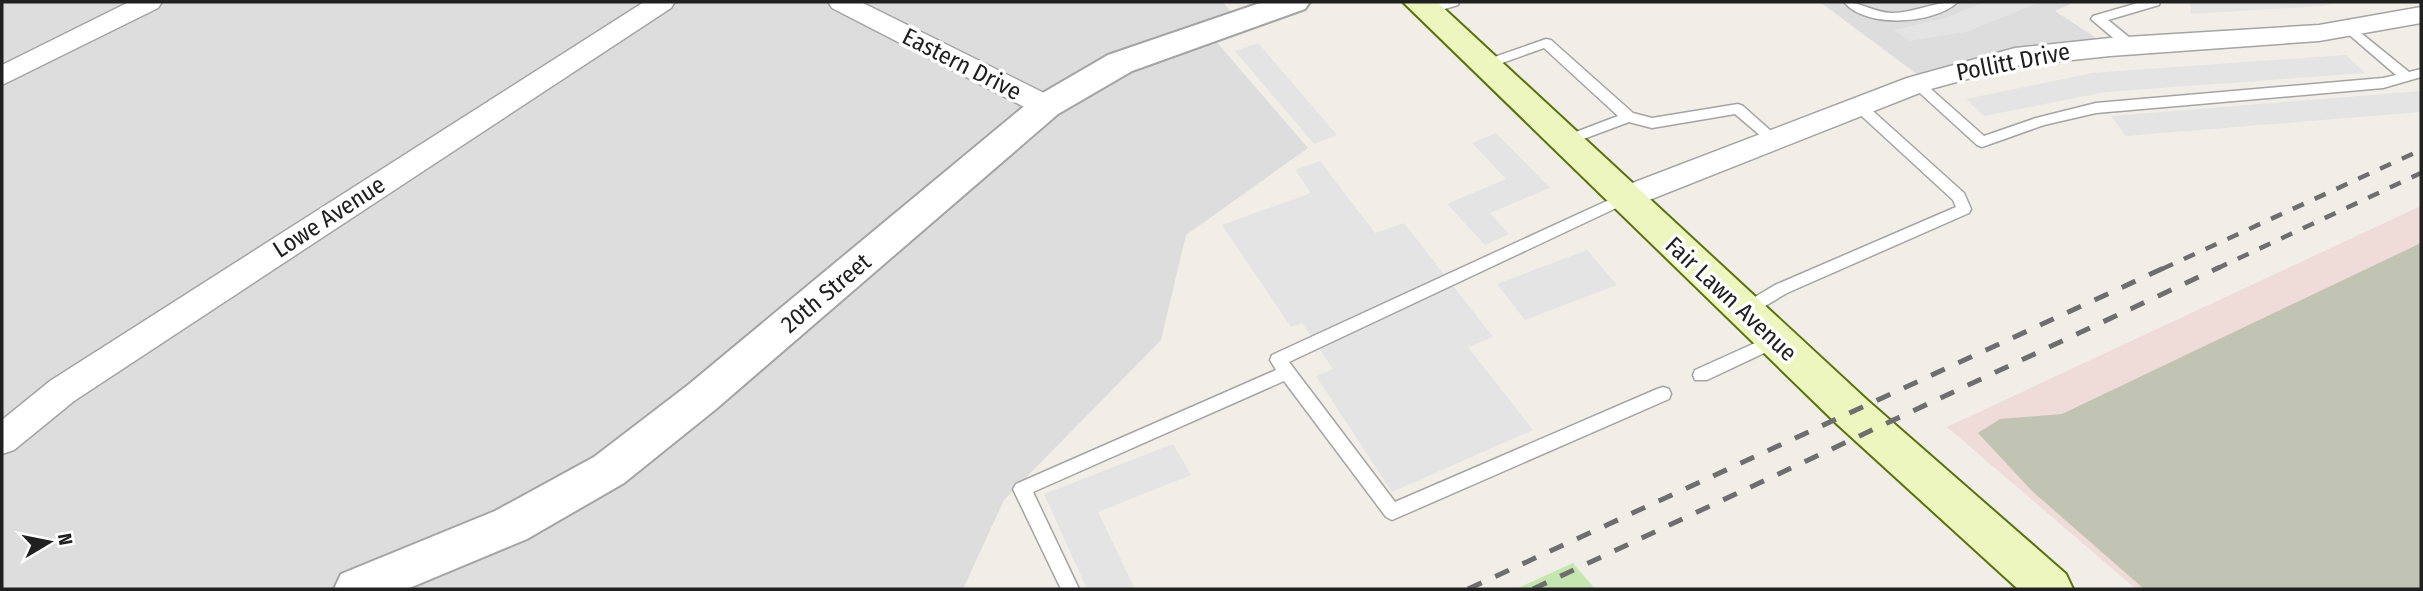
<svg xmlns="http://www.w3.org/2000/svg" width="2423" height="591" font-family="'Fira Sans Condensed',sans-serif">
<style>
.residential{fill:#dedddd}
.commercial{fill:#efdbd7}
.construction{fill:#c2c4b3}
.grass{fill:#c5e6b0}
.parking{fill:#e4e4e4}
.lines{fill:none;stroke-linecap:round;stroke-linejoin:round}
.service-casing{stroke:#a4a4a4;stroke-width:3}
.minor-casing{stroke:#a4a4a4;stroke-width:3}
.tertiary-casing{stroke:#a4a4a4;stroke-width:4}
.secondary-casing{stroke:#5b710c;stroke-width:4}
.service{fill:#fff;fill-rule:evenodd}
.minor{fill:#fff;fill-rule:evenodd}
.tertiary{fill:#fff;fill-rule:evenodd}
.secondary{fill:#edf6bf;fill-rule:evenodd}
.rail-far1{stroke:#6e6e6e;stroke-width:4.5;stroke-dasharray:12 12;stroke-linecap:butt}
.rail{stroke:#6e6e6e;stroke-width:5;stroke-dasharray:15 15;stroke-linecap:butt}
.labels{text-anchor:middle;stroke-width:7;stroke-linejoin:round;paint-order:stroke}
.street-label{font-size:24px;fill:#202020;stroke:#fff}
</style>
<rect width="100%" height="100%" fill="#f0eee7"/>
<!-- residential -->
<path class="residential" d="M 2,2 L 1223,2 L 1238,21 L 1208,32 L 1308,148 L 1186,235 L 1161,340 L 1004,500 L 963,589 L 2,589 Z
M 1820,2 L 2075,2 L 2055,11 L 2110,47 L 1926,81 Z"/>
<!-- commercial -->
<path class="commercial" d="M 2421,206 L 2421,589 L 2136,589 L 1947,427 Z"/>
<!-- construction -->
<path class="construction" d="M 2421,243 L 2421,589 L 2144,589 L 2032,491 L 1978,433 L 2000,419 L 2062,414 Z"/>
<!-- grass -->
<path class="grass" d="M 1573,563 L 1595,589 L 1516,589 Z"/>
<!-- parking -->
<path class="parking" d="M 1985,2 L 2041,2 L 1966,32 L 1909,41 L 1894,30 L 1945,18 Z
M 2190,2 L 2342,2 L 2322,6 L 2191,14 Z
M 1258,43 L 1337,135 L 1314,144 L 1235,51 Z
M 2346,55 L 2365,73 L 2106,92 L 1984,116 L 1966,99 L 2092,73 Z
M 2421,91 L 2421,112 L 2126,136 L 2111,116 Z
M 1496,133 L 1550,188 L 1490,213 L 1509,234 L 1485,245 L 1447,204 L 1506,179 L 1472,143 Z
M 1320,161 L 1375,233 L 1404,223 L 1493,337 L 1468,347 L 1533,430 L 1392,492 L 1316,376 L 1333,369 L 1302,323 L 1291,327 L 1222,225 L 1311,193 L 1295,170 Z
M 1587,250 L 1617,285 L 1525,320 L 1497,284 Z
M 1173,444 L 1191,475 L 1098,512 L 1135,589 L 1087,589 L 1044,494 Z"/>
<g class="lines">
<defs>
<path id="service" d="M 1440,2 L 1459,2 L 1458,5 L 1428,14 L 1422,10 Z
M 1844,2 C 1862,2 1874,13 1892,13 C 1915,13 1935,1 1958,2 C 1934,24 1866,29 1844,2 Z
M 2141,2 L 2160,2 L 2159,5 L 2108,20 L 2135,42 L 2135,48 L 2125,48 L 2091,19 L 2093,16 Z
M 2351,25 L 2409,72 L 2421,69 L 2421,77 L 2383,88 L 2096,113 L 2044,125 L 1982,147 L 1977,145 L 1910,84 L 1912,81 L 1922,81 L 1984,136 L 2036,118 L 2096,103 L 2383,78 L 2396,75 L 2346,32 L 2344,29 Z
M 1546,39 L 1551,40 L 1633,113 L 1652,118 L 1738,104 L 1743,106 L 1780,139 L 1778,142 L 1768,142 L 1735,114 L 1652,128 L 1629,122 L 1570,144 L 1560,144 L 1558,141 L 1560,138 L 1618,116 L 1544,48 L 1485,69 L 1478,65 L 1480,62 Z
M 1859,101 L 1864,103 L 1964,193 L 1971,209 L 1969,213 L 1787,293 L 1750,315 L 1738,315 L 1736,311 L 1738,307 L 1775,285 L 1956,207 L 1953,200 L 1854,109 L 1852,106 L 1854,103 Z
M 1624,193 L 1631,198 L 1629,202 L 1289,362 L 1395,502 L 1657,389 L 1663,387 L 1669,389 L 1671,394 L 1669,399 L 1392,520 L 1386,517 L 1284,381 L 1033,492 L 1079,589 L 1061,589 L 1013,489 L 1016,484 L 1276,370 L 1270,360 L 1272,355 Z
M 1775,334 L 1781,335 L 1783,340 L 1781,345 L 1707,380 L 1695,380 L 1693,375 L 1695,370 Z"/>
<path id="minor" d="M 129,2 L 162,2 L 158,8 L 2,85 L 2,65 Z
M 644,2 L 675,2 L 671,8 L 74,401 L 14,450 L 2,454 L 2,420 L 50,381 Z
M 828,2 L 861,2 L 1056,99 L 1060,106 L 1056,113 L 1046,115 L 1036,113 L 832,8 Z
M 2421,7 L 2421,23 L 2319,41 L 2110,56 L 2015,66 L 1927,90 L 1634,206 L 1624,209 L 1614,206 L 1609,198 L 1614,190 L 1907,78 L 2015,48 L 2110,38 L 2319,25 Z"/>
<path id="tertiary" d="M 1263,2 L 1310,2 L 1305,9 L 1132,71 L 1058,114 L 716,409 L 624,483 L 527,539 L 407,589 L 334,589 L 341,574 L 495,511 L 594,457 L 688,385 L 1034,98 L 1108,55 Z"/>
<path id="secondary" d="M 1403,2 L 1437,2 L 1867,400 L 2066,574 L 2073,589 L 2018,589 L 1837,424 Z"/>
</defs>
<!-- service casing -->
<use href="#service" class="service-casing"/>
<!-- minor casing -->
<use href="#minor" class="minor-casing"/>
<!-- tertiary casing -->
<use href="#tertiary" class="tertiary-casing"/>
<!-- secondary casing -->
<use href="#secondary" class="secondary-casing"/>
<!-- service -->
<use href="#service" class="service"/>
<!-- minor -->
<use href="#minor" class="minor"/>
<!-- tertiary -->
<use href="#tertiary" class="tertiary"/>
<!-- secondary -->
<use href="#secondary" class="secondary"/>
<!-- rail-far1 -->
<path class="rail-far1" d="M 2162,269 L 2421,150
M 2216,269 L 2421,173"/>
<!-- rail -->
<path class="rail" d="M 1468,589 L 2166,267
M 1533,589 L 2220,267"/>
</g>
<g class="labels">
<!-- street labels -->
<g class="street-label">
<text transform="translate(2013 62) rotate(-11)" y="8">Pollitt Drive</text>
<text transform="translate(962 64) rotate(27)" y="8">Eastern Drive</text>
<text transform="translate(329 217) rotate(-33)" y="8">Lowe Avenue</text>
<text transform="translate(826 293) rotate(-40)" y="8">20th Street</text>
<text transform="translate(1731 299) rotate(43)" y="8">Fair Lawn Avenue</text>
</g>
</g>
<!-- border -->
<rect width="2423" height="591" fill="none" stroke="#202020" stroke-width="7"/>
<!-- north arrow -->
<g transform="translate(49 542) rotate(80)" stroke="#ffffff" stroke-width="5" paint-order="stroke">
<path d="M0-5L12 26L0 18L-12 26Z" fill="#202020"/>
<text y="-10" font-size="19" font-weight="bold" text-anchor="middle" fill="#202020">N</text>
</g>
</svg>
